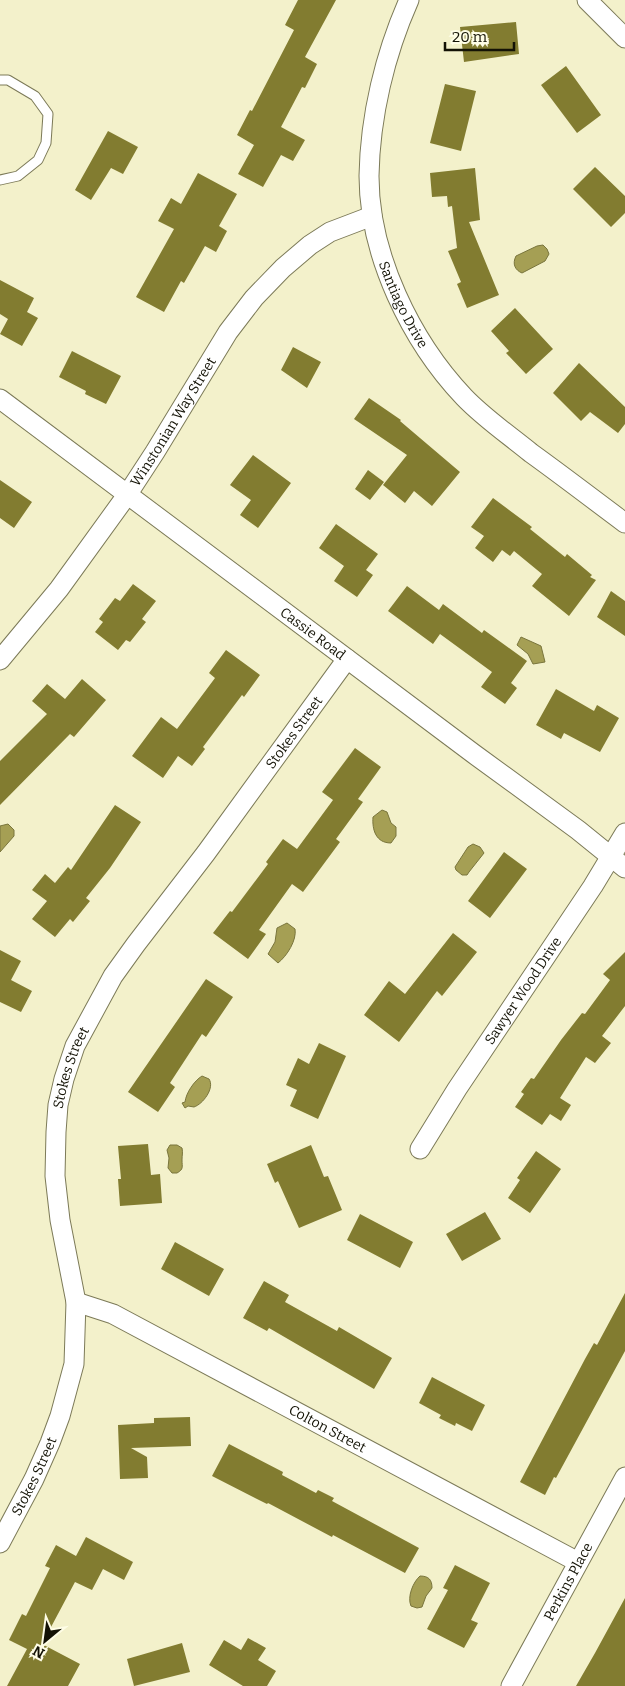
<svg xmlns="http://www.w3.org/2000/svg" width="625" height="1686" font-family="Bitter,serif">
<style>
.water{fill:#a59f54;stroke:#79753c}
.building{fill:#827c30}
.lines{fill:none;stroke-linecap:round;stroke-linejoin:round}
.lane-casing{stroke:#7c7a58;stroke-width:11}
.street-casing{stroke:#7c7a58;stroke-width:21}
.lane{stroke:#fff;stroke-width:9}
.street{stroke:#fff;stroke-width:19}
.labels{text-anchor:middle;stroke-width:4;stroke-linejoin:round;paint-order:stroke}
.street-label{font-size:14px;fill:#131205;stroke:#fefde6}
</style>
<rect width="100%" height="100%" fill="#f3f1cb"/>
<!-- water -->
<path class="water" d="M 543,245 L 547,249 L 549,254 L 545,261 L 522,273 C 515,270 512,264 516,256 L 537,246 Z
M 521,637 L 541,646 L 545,662 L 533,664 L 528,654 L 517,645 Z
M 382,810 L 387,812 L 391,823 L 396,827 L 396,836 L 391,843 C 376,843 372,830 373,817 Z
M 8,824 L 14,830 L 14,836 L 0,852 L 0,826 Z
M 473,844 L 480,847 L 484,853 L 469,872 L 467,875 L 462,875 L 456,870 L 455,867 L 468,847 Z
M 287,923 L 295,929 C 297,940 287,956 278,963 L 268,954 L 275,942 L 277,928 Z
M 202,1076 L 209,1079 C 215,1088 203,1104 194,1107 L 188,1106 L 185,1108 L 182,1103 L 185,1102 C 186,1093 194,1081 202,1076 Z
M 170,1145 L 177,1145 L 182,1148 C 183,1153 182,1155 182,1160 C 182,1167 184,1169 177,1173 L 172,1173 L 168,1168 L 169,1158 L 167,1150 Z
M 420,1576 C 429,1576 432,1580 432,1588 L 426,1596 L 422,1607 L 417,1608 L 411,1606 C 407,1597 413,1582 420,1576 Z"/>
<!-- building -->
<path class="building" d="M 298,0 L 336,0 L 305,57 L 317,64 L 305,88 L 302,87 L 281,127 L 305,140 L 293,161 L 281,155 L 263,187 L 238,174 L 254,145 L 237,135 L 250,110 L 252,111 L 294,30 L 285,25 Z
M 516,22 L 519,54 L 464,62 L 460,27 Z
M 566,66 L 601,115 L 577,133 L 541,85 Z
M 445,84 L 476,91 L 461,151 L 430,143 Z
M 108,131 L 138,147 L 123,174 L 111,168 L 91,200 L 75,190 Z
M 595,167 L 625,196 L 625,213 L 611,227 L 573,189 Z
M 475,168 L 480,220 L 469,222 L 499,295 L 467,308 L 457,284 L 461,282 L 448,251 L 457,248 L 452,206 L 448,207 L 447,196 L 432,197 L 430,173 Z
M 198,173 L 237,194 L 219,226 L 227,231 L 216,252 L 205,246 L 184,283 L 181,281 L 164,312 L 136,297 L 174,229 L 158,221 L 171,198 L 181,204 Z
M 0,280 L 34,298 L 27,312 L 38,318 L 22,346 L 0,334 L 8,319 L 0,314 Z
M 515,308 L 553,349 L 526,374 L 506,353 L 509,351 L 491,331 Z
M 293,347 L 321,362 L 307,388 L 281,370 Z
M 72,351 L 121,376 L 106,404 L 85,394 L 86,391 L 59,377 Z
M 579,363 L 625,407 L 625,424 L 618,433 L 590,412 L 581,421 L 553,393 Z
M 369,398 L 401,420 L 400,421 L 460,472 L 432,506 L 414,491 L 405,503 L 383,485 L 407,455 L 354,419 Z
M 253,455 L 291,483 L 258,528 L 240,515 L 251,500 L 230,485 Z
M 368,470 L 384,482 L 370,500 L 355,489 Z
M 0,480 L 32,502 L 14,528 L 0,518 Z
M 493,498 L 532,527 L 530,529 L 565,557 L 567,554 L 592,575 L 590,577 L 596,580 L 569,616 L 532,586 L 542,574 L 514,551 L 510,556 L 502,550 L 493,562 L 475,548 L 484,536 L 471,527 Z
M 336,524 L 378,554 L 366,570 L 373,575 L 357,597 L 334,581 L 344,566 L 319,548 Z
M 133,584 L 156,601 L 142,619 L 146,622 L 130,642 L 126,640 L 118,650 L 95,632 L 103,622 L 99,619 L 115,598 L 120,601 Z
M 407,586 L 439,610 L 443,604 L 482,633 L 484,630 L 527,661 L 511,683 L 517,688 L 505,704 L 481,687 L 492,672 L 440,634 L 433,644 L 388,611 Z
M 611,591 L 625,601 L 625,636 L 597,617 Z
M 226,650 L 260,675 L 244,697 L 242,695 L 203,747 L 205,749 L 192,766 L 178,756 L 163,778 L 132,756 L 161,717 L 177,729 L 215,678 L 209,673 Z
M 82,679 L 106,700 L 74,737 L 70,734 L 0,805 L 0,761 L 47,714 L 32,701 L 47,684 L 65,699 Z
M 556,689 L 594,711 L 597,705 L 619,718 L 600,752 L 564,733 L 561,739 L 536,725 Z
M 355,748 L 381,767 L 358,799 L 363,802 L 336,839 L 340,842 L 303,892 L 292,884 L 259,930 L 266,934 L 248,959 L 213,933 L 230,911 L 232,912 L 268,864 L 266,862 L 283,839 L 297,849 L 333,800 L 322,792 Z
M 115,805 L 141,822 L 110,868 L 86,898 L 90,901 L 73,922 L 70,919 L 55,937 L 32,919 L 47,901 L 32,890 L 45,874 L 55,883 L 68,867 L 71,870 Z
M 504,852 L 527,869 L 490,918 L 468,901 Z
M 453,933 L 477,952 L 442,996 L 437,991 L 399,1042 L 364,1015 L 389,981 L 405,994 Z
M 0,950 L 21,961 L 11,980 L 32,991 L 21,1012 L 0,1002 Z
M 625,952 L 625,1006 L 602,1036 L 611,1043 L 595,1063 L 586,1057 L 560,1098 L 571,1105 L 561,1121 L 550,1114 L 542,1125 L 515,1107 L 524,1094 L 521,1092 L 531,1078 L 534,1079 L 561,1040 L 582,1013 L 585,1014 L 610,980 L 603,974 Z
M 206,979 L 233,997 L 206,1037 L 202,1034 L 170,1083 L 175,1087 L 158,1112 L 128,1092 Z
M 319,1043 L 346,1056 L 318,1119 L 290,1106 L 297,1090 L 286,1085 L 298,1058 L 309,1064 Z
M 148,1144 L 151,1175 L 160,1174 L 162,1203 L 120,1206 L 118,1179 L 121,1179 L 118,1146 Z
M 311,1145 L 324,1177 L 328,1176 L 342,1210 L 299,1228 L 278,1181 L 275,1183 L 267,1164 Z
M 536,1151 L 561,1169 L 530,1213 L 508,1198 L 520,1180 L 517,1178 Z
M 485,1212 L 501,1239 L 462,1261 L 446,1234 Z
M 360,1214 L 413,1242 L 400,1268 L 347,1240 Z
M 175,1242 L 224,1269 L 209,1296 L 161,1269 Z
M 264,1281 L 289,1295 L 285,1302 L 337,1331 L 339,1327 L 392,1358 L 374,1389 L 269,1328 L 267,1331 L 243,1318 Z
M 625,1293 L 625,1351 L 556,1478 L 554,1477 L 545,1495 L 520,1482 L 585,1359 L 594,1343 L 597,1345 Z
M 432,1377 L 485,1405 L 472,1431 L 456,1423 L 455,1426 L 439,1418 L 441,1415 L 419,1403 Z
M 190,1417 L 191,1446 L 131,1448 L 147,1457 L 148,1478 L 120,1479 L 118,1425 L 154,1423 L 154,1418 Z
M 229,1444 L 283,1472 L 282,1475 L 316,1493 L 318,1490 L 334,1498 L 332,1501 L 419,1548 L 405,1573 L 333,1535 L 332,1537 L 268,1503 L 267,1504 L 212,1476 Z
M 86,1537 L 133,1562 L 124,1580 L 103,1569 L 92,1590 L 75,1582 L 42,1644 L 80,1664 L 68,1686 L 7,1686 L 27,1649 L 9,1640 L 22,1614 L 26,1616 L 50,1568 L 45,1566 L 56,1545 L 76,1556 Z
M 455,1565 L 490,1583 L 471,1620 L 478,1623 L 464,1648 L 427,1629 L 448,1590 L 443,1588 Z
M 625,1598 L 625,1686 L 576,1686 L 595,1653 Z
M 248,1638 L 266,1648 L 258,1660 L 276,1671 L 267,1686 L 243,1686 L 209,1665 L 224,1640 L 241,1650 Z
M 182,1643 L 190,1672 L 134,1686 L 127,1659 Z"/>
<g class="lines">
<defs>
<path id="lane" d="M 0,80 L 8,80 L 35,96 L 48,114 L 46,143 L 38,160 L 18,176 L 0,180"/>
<g id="street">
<path id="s1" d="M 409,0 C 385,54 370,116 369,176 C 369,255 411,341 464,397 C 484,418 509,435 531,453 C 563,476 594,500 625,523"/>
<path d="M 587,0 L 625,38"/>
<path id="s2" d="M 0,399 L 474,754 L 578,830 L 625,868"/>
<path id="s3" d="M 0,660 L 59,589 L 127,495 L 155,452 L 228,332 L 254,298 L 283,268 L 310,245 L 330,232 L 372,216"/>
<path id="s4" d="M 420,1149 L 457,1089 L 593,886 L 625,833"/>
<path id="s5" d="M 76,1302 L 113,1314 L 578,1562"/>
<path id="s6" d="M 0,1543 L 34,1479 L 50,1443 L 60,1416 L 74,1364 L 76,1302 L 60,1220 L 55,1176 L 56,1132 L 58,1105 L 64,1079 L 75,1046 L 113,976 L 136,944 L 206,853 L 347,659"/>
<path id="s7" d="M 511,1686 L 625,1477"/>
</g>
</defs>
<!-- lane casing -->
<use href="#lane" class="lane-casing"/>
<!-- street casing -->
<use href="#street" class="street-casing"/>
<!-- lane -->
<use href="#lane" class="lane"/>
<!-- street -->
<use href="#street" class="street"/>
</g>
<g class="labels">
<!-- street labels -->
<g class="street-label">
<text dy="5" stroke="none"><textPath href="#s1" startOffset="316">Santiago Drive</textPath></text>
<text dy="5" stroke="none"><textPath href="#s3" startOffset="295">Winstonian Way Street</textPath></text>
<text dy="5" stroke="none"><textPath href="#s2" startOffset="391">Cassie Road</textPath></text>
<text dy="5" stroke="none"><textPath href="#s6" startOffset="900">Stokes Street</textPath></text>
<text dy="5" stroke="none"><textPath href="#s4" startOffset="189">Sawyer Wood Drive</textPath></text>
<text dy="5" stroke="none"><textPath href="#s6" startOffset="495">Stokes Street</textPath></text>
<text dy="5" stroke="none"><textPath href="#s5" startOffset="282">Colton Street</textPath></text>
<text dy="5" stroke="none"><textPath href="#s6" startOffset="75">Stokes Street</textPath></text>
<text dy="5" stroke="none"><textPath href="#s7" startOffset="119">Perkins Place</textPath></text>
</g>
</g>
<!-- north arrow -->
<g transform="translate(45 1641) rotate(209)" stroke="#fefde6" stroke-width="4" paint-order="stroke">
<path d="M0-4L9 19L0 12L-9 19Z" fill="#131205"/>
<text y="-8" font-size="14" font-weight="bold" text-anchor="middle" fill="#131205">N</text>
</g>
<!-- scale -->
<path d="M445 42v8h69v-8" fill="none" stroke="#131205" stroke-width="2.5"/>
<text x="452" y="42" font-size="15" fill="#131205" stroke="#fefde6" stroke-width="4" paint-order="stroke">20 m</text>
</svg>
